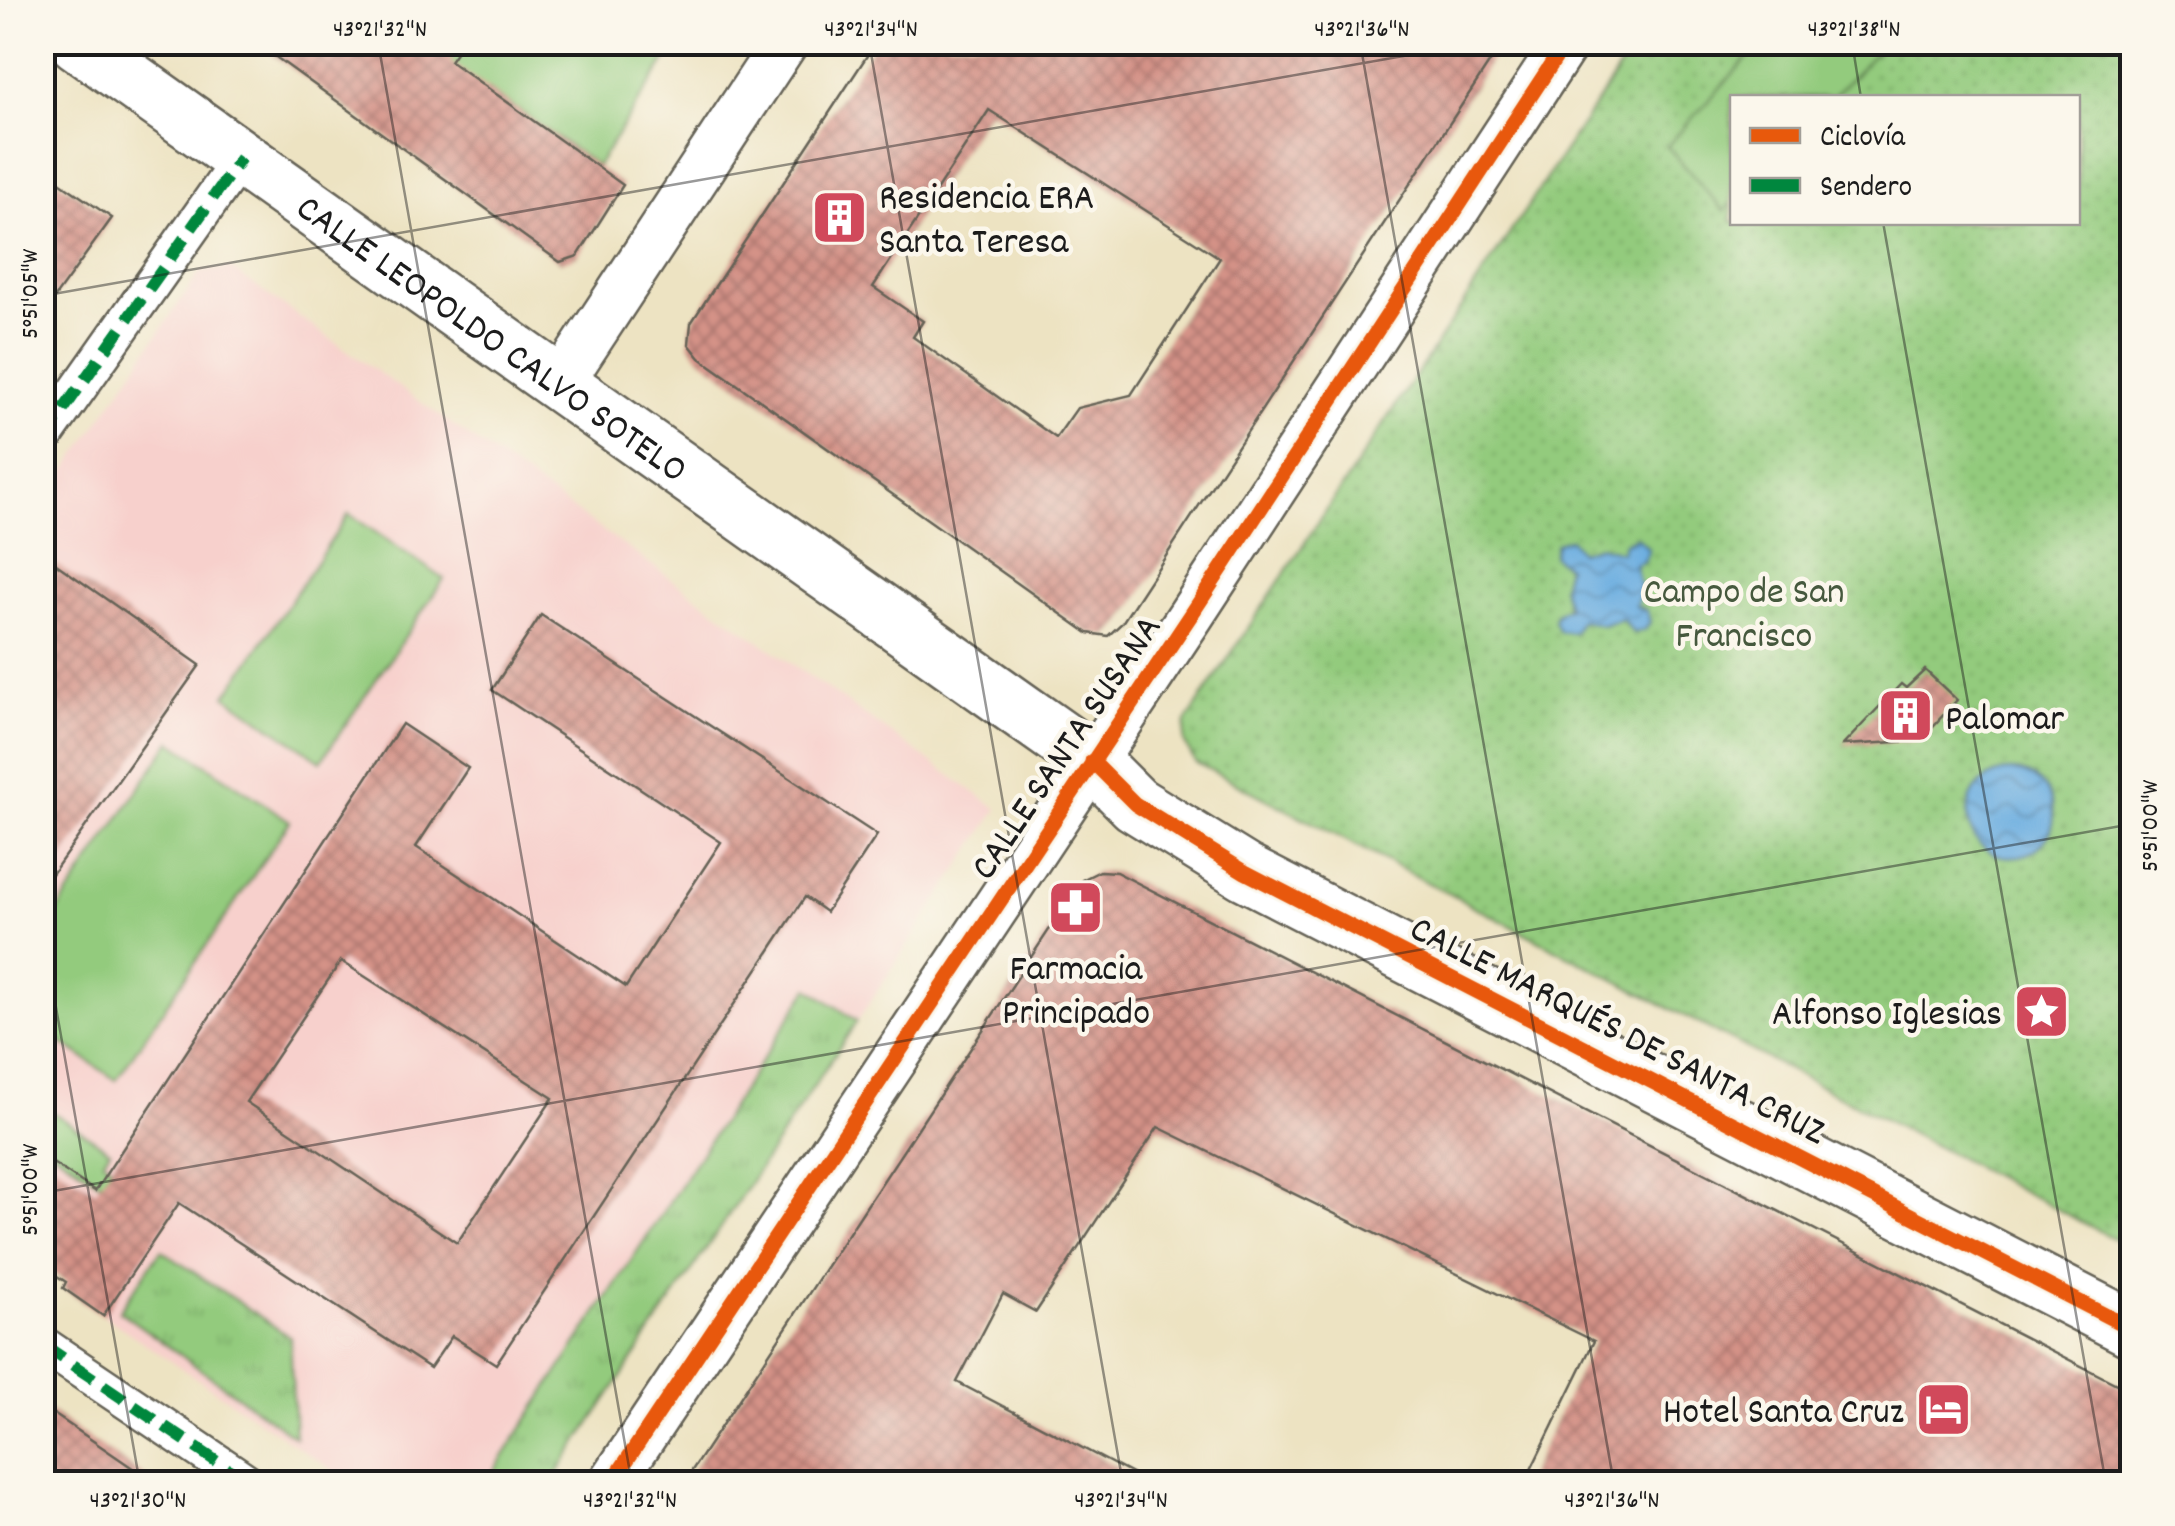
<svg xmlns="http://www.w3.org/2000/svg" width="2175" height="1526" font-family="Dekko,sans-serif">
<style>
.built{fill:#f7d0cc}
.grass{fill:url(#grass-tufts);stroke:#58744c;stroke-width:2.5}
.park{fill:url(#park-dots);stroke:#58744c;stroke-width:2.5;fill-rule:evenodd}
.garden{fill:#93cb7d;stroke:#58744c;stroke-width:2.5}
.water{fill:url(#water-waves);stroke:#44647e;stroke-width:2.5}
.building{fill:url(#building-cross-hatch);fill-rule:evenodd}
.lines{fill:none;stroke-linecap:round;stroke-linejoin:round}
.pedestrian-casing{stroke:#656256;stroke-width:40}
.minor-casing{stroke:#656256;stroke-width:50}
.tertiary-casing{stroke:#656256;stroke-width:60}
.pedestrian{stroke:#fff;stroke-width:35}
.minor{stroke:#fff;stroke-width:45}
.tertiary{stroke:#fff;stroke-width:55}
.quiet{stroke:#00873e;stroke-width:12;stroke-dasharray:25 12;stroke-linecap:butt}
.cycleway-casing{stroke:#fbf7ec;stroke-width:21}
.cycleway{stroke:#e8590c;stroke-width:15}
.ticks{fill:none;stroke:#1c1c1c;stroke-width:2.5;stroke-opacity:0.45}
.labels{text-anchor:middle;stroke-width:9;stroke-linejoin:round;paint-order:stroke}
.poi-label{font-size:38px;fill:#1c1c1c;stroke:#fbf7ec;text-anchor:start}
.street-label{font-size:38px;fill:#1c1c1c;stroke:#fbf7ec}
.park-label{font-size:38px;fill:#46593e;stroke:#fbf7ec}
.neatline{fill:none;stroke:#1c1c1c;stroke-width:4}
.ticks-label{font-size:25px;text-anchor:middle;fill:#1c1c1c}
</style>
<defs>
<pattern id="grass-tufts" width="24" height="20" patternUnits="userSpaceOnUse" patternTransform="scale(2.5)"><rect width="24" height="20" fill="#93cb7d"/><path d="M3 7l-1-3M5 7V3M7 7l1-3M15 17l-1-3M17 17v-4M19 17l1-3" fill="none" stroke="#7eae6b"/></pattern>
<pattern id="park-dots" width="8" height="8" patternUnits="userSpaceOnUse" patternTransform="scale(2.5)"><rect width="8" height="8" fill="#93cb7d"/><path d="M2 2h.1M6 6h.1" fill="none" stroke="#7eae6b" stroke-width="1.8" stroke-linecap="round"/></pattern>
<pattern id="water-waves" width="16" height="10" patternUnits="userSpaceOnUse" patternTransform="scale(2.5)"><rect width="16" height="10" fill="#6bade0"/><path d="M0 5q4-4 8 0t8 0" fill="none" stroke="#578cb5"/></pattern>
<pattern id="building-cross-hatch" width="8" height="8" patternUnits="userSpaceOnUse" patternTransform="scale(2.5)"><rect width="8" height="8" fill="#d49287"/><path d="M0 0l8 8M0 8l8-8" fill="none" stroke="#ab766e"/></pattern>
</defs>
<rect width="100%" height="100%" fill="#fbf7ec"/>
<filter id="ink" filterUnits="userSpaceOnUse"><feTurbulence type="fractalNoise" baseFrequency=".01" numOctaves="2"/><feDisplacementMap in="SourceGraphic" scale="20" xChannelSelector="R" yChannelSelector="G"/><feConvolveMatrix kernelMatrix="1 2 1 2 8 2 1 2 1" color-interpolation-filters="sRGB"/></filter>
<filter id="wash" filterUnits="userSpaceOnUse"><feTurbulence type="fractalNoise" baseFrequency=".0048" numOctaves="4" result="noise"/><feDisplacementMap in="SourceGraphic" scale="40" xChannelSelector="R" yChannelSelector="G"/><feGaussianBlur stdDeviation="2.25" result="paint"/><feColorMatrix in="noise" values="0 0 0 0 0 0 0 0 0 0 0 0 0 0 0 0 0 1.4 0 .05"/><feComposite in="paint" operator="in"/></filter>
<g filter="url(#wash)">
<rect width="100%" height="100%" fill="#ede3c2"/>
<!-- built -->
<path class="built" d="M 230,268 L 998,809 L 551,1483 L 351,1483 L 63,1288 L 65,1281 L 43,1267 L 42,506 L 200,272 Z"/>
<!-- grass -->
<path class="grass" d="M 809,988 L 857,1021 L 551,1483 L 486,1483 Z
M 42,1105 L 110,1150 L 103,1161 L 166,1200 L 154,1219 L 43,1144 Z
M 161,1250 L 290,1337 L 295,1437 L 119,1311 Z"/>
<!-- park -->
<path class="park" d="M 1636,43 L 2132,43 L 2132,1248 L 1195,762 L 1184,742 L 1186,722 ZM 1732,98 L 2078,98 L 2078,222 L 1732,222 Z"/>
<!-- garden -->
<path class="garden" d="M 1762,42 L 1885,43 L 1833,97 L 1732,98 L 1732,202 L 1724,211 L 1667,146 Z
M 463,43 L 677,43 L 597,166 L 508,103 L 438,63 L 452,57 Z
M 349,514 L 444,579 L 321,761 L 226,696 Z
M 171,741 L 290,821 L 116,1080 L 43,1030 L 43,932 Z"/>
<!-- water -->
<path class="water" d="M 1636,537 L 1649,549 L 1644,561 L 1635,565 L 1641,591 L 1636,606 L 1647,611 L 1650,622 L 1645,630 L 1633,633 L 1622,619 L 1602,625 L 1581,620 L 1573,633 L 1559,631 L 1554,621 L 1557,613 L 1568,607 L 1562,587 L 1567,566 L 1553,556 L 1556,543 L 1570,539 L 1580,552 L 1599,546 L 1621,552 L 1624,543 Z
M1968 814a43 43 0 1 1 86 0a43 43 0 1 1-86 0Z"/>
<g id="blocks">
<!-- building -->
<path class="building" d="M 255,42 L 463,42 L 450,61 L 623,185 L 578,256 L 560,262 Z
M 876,42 L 1503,42 L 1122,623 L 1108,636 L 1088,633 L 700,358 L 689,344 L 691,323 ZM 989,110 L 1220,258 L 1131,395 L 1077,408 L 1056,438 L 913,337 L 923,321 L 873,287 Z
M 42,170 L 112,218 L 42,315 Z
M 42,554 L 200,665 L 42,888 Z
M 541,615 L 877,835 L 826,912 L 805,897 L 496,1364 L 452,1336 L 430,1368 L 179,1203 L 103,1316 L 63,1288 L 66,1282 L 42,1266 L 42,1156 L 95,1191 L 402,724 L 468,768 L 416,847 L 626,987 L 721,842 L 492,690 ZM 341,961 L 553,1098 L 457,1243 L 246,1102 Z
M 1925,670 L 1957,700 L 1924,736 L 1915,741 L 1843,745 L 1901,684 L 1906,688 Z
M 1100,871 L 1116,872 L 2132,1392 L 2132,1484 L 1524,1484 L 1594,1341 L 1158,1127 L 1036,1312 L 1003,1294 L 957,1382 L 1151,1484 L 683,1484 L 1082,880 Z
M 42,1406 L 156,1484 L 42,1484 Z"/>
</g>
</g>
<g filter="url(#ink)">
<use href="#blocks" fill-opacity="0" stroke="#656256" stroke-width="2.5"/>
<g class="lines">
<defs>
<path id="pedestrian" d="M 42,440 L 241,158
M 42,1344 L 250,1484"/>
<path id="minor" d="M 561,382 L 785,42
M 611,1484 L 1191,615 L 1566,42"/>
<g id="tertiary">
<path id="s1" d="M 77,42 L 1092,761 L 1135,804 L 1245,872 L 2132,1329"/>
</g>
</defs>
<!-- pedestrian casing -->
<use href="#pedestrian" class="pedestrian-casing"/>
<!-- minor casing -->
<use href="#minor" class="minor-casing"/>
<!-- tertiary casing -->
<use href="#tertiary" class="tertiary-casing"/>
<!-- pedestrian -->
<use href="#pedestrian" class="pedestrian"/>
<!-- minor -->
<use href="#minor" class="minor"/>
<!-- tertiary -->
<use href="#tertiary" class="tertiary"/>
<!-- quiet -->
<path class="quiet" d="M 42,440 L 241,158
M 42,1344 L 250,1484"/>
<defs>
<path id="cycleway" d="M 1092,761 L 1135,804 L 1245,872 L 2132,1329
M 611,1484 L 1191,615 L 1566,42"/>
</defs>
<!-- cycleway casing -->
<use href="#cycleway" class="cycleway-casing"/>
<!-- cycleway -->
<use href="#cycleway" class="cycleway"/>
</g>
</g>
<!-- ticks -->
<path class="ticks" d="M 378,42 L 632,1484M 869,42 L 1123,1484M 1360,42 L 1614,1484M 1852,42 L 1861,98M 1883,222 L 2106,1484M 42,296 L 1483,42M 42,928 L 140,1484M 42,1193 L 2132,824"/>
<!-- icons -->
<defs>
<symbol id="building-square" viewBox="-11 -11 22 22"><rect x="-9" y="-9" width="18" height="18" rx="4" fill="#d1495b" stroke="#fbf7ec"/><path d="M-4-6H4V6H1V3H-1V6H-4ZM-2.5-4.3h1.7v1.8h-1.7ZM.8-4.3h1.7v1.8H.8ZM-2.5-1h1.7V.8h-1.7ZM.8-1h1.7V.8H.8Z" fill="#fff"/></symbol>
<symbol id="pharmacy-square" viewBox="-11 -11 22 22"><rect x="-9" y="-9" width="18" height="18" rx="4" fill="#d1495b" stroke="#fbf7ec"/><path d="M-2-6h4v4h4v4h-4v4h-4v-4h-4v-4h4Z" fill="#fff"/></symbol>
<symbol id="sight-square" viewBox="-11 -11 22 22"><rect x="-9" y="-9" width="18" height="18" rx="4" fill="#d1495b" stroke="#fbf7ec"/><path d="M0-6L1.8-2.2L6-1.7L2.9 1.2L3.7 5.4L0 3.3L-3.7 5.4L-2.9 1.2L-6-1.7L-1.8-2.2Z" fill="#fff"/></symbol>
<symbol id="hotel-square" viewBox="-11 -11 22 22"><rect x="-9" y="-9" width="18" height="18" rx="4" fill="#d1495b" stroke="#fbf7ec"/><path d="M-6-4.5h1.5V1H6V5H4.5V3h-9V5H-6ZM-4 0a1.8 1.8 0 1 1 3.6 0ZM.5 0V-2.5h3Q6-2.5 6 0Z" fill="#fff"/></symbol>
</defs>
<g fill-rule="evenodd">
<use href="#building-square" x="808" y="186" width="63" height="63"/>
<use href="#building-square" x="1874" y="684" width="63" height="63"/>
<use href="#pharmacy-square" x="1044" y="876" width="63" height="63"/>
<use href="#sight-square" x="2010" y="980" width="63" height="63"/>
<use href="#hotel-square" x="1912" y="1378" width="63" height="63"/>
</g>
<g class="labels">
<!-- poi labels -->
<g class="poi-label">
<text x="879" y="208">Residencia ERA<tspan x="879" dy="44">Santa Teresa</tspan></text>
<text x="1945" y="729">Palomar</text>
<text x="1076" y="979" text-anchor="middle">Farmacia<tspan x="1076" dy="44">Principado</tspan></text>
<text x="2002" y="1024" text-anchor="end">Alfonso Iglesias</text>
<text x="1904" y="1422" text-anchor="end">Hotel Santa Cruz</text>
</g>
<!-- street labels -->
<g class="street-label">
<text dy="13" stroke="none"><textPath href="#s1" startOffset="510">CALLE LEOPOLDO CALVO SOTELO</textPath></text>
<text transform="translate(1064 746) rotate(-56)" y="13">CALLE SANTA SUSANA</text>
<text transform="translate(1619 1028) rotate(27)" y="13">CALLE MARQUÉS DE SANTA CRUZ</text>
</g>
<!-- park labels -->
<g class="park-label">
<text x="1744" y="602">Campo de San<tspan x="1744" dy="44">Francisco</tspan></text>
</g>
</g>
<!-- margin -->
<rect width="2175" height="1526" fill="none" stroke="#fbf7ec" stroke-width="110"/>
<!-- legend -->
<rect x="1730" y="95" width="350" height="130" fill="#fbf7ec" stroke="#a29f99" stroke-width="2.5"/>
<rect x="1750" y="128" width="50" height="15" fill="#e8590c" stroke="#a29f99" stroke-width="2.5"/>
<text x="1820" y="145" font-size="30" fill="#1c1c1c">Ciclovía</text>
<rect x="1750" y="178" width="50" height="15" fill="#00873e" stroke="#a29f99" stroke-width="2.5"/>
<text x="1820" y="195" font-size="30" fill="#1c1c1c">Sendero</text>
<rect x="55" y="55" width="2065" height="1416" class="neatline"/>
<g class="ticks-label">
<text x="380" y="36">43°21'32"N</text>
<text x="871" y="36">43°21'34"N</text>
<text x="1362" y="36">43°21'36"N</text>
<text x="1854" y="36">43°21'38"N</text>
<text transform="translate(28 294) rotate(-90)" y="9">5°51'05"W</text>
<text transform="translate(2148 826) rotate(-90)" y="9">5°51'00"W</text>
<text transform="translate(28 1190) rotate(-90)" y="9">5°51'00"W</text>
<text x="138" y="1507">43°21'30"N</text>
<text x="630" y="1507">43°21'32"N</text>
<text x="1121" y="1507">43°21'34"N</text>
<text x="1612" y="1507">43°21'36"N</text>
</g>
</svg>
